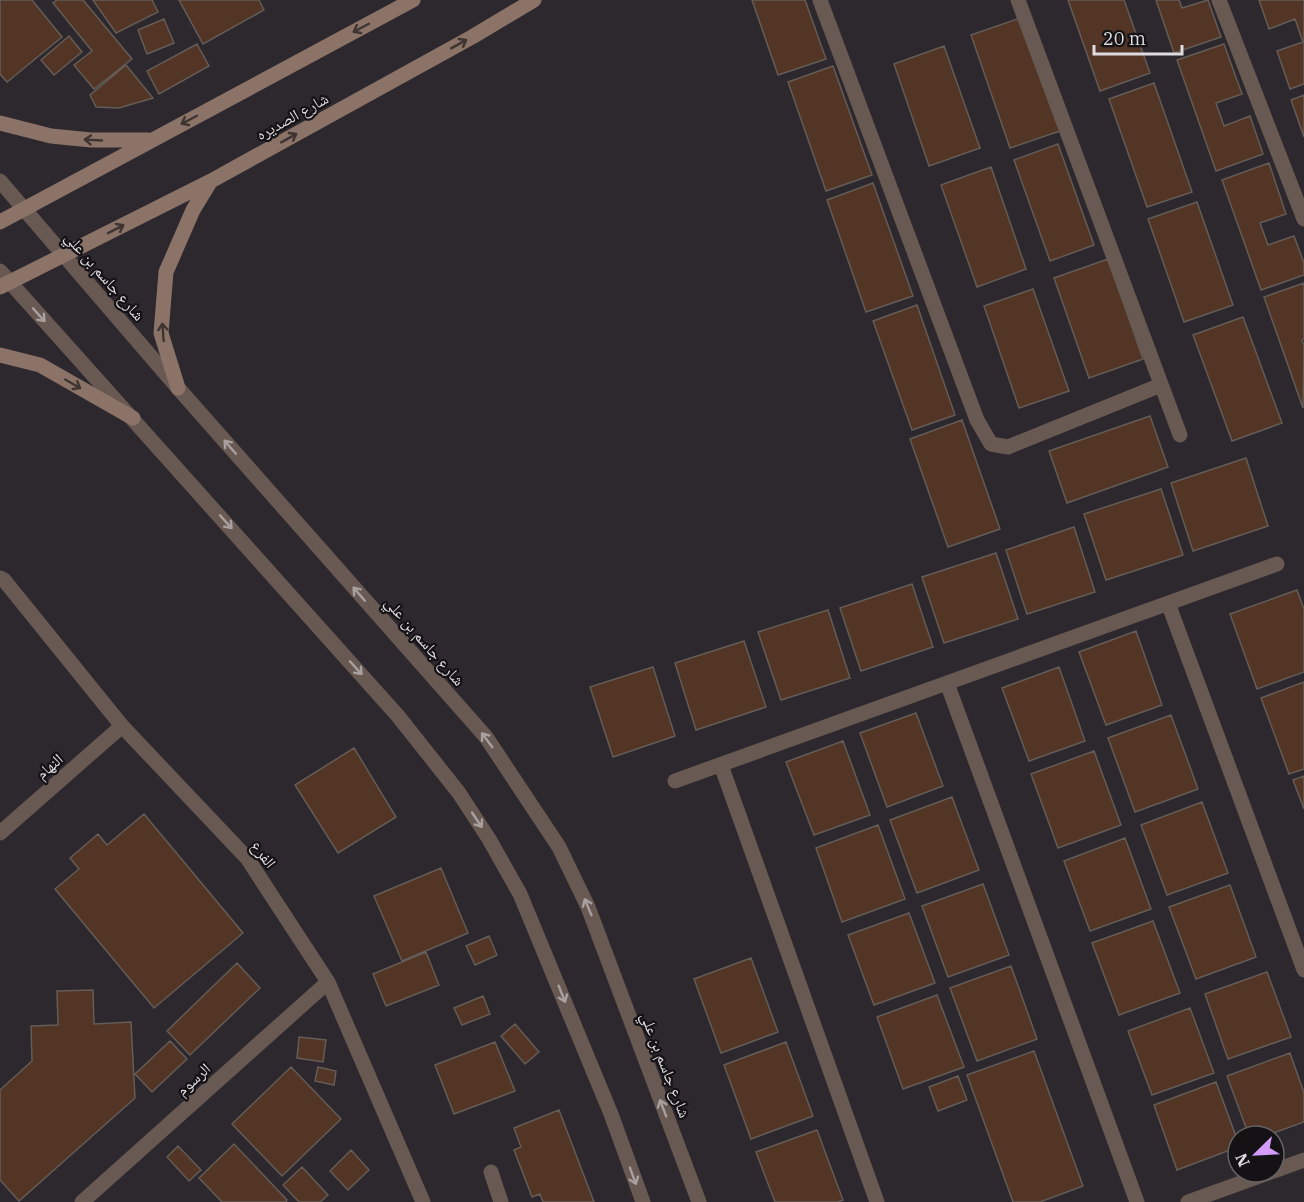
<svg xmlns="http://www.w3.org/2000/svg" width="1304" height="1202" font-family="'IBM Plex Serif','Noto Naskh Arabic',serif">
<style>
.building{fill:#523524;stroke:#645c57;stroke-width:1.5}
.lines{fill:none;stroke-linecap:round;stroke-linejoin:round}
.service{stroke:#685952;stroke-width:15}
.minor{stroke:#685952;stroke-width:15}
.tertiary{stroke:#685952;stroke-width:15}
.secondary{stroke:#8b7368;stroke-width:15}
.oneway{stroke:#3e3431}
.oneway2{stroke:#a9a1a0}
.labels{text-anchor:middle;stroke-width:4.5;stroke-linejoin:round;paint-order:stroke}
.street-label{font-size:16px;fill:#dfdce0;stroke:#141214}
</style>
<rect width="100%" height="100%" fill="#2d282e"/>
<!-- building -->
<path class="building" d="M 0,0 L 32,0 L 62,37 L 7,82 L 0,74 Z
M 57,0 L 83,0 L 132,59 L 94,89 L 74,65 L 92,51 L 53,3 Z
M 93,0 L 152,0 L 158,12 L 116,33 Z
M 179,0 L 259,0 L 264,10 L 203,44 Z
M 752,0 L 805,0 L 826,59 L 778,75 Z
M 1068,0 L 1124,0 L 1150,73 L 1100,91 Z
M 1156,0 L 1179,0 L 1182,8 L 1208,0 L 1221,37 L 1174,53 Z
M 1259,0 L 1304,0 L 1304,84 L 1290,89 L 1277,51 L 1303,42 L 1295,19 L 1269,29 Z
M 1020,18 L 1060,131 L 1010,148 L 971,35 Z
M 164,19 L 174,43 L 147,54 L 138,30 Z
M 69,36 L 82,52 L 54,75 L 41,60 Z
M 197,44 L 209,66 L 159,94 L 147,71 Z
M 1224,44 L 1242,94 L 1216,103 L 1224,126 L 1250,116 L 1263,154 L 1216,171 L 1177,60 Z
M 944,46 L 980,148 L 929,166 L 894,64 Z
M 126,65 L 153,98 L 119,108 L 96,107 L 90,95 Z
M 833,66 L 872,175 L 826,191 L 788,82 Z
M 1154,83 L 1192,192 L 1147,207 L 1109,99 Z
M 1304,95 L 1304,137 L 1291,100 Z
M 1058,144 L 1094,245 L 1050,261 L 1014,160 Z
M 1269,163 L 1286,214 L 1260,223 L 1268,245 L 1294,236 L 1304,263 L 1304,275 L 1261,290 L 1222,180 Z
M 991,167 L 1026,269 L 977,287 L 941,185 Z
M 873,183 L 913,296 L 866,312 L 827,200 Z
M 1197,202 L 1233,305 L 1184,322 L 1148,219 Z
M 1108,259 L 1143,359 L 1089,378 L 1054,278 Z
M 1304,283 L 1304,339 L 1302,340 L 1304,346 L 1303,408 L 1264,297 Z
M 1033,289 L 1069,391 L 1019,408 L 984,306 Z
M 917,305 L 955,415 L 912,430 L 873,321 Z
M 1243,317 L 1282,423 L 1232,441 L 1193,335 Z
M 1150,416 L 1168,467 L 1067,503 L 1049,451 Z
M 962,420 L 1000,529 L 948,547 L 910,439 Z
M 1246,458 L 1268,526 L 1193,551 L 1171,483 Z
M 1161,489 L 1183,555 L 1106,580 L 1084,514 Z
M 1074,527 L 1095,592 L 1027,614 L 1006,550 Z
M 996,553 L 1018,619 L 944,643 L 922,577 Z
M 912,584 L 933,647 L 861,671 L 840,608 Z
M 1297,590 L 1304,609 L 1304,672 L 1257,689 L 1230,614 Z
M 828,610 L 850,678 L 781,700 L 758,632 Z
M 1136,631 L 1162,705 L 1106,725 L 1079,652 Z
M 744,641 L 766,707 L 696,730 L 675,663 Z
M 653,667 L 675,736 L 613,757 L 590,687 Z
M 1059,667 L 1085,741 L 1029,761 L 1002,688 Z
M 1304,682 L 1304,769 L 1289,774 L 1261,698 Z
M 916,713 L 943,786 L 887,807 L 860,733 Z
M 1171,715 L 1198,789 L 1135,812 L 1108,738 Z
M 843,741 L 870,815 L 814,835 L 786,762 Z
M 354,748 L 396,817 L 338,853 L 295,785 Z
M 1094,751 L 1121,825 L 1058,848 L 1031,774 Z
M 1304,776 L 1304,809 L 1293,780 Z
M 952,797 L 979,870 L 917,893 L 890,820 Z
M 1202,802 L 1228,873 L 1167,895 L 1141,825 Z
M 144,814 L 243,933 L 154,1008 L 55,889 L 79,869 L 70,858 L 98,834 L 107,845 Z
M 878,825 L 905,899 L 842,922 L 816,848 Z
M 1125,838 L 1151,909 L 1090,931 L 1064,861 Z
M 441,868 L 468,933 L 402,961 L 374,896 Z
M 983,884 L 1009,955 L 948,977 L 922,906 Z
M 1230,885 L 1256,957 L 1196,979 L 1169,907 Z
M 909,913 L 935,983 L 874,1005 L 848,935 Z
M 1153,921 L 1180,993 L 1119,1015 L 1092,943 Z
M 489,936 L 497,955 L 475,965 L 466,946 Z
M 426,952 L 439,985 L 386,1006 L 373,974 Z
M 751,958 L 778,1032 L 721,1053 L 694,979 Z
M 237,963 L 260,988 L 190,1055 L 167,1031 Z
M 1011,966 L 1037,1039 L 977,1061 L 950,988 Z
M 1267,972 L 1291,1037 L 1228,1059 L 1205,994 Z
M 93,990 L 94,1024 L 131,1022 L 135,1098 L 19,1201 L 0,1180 L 0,1090 L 32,1061 L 31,1026 L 58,1025 L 57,991 Z
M 937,995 L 964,1067 L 903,1089 L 877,1017 Z
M 483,996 L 490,1014 L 462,1025 L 454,1008 Z
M 1190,1008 L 1214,1073 L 1152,1095 L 1128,1031 Z
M 515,1024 L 539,1052 L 525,1064 L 501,1036 Z
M 299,1037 L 326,1040 L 323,1062 L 297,1058 Z
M 170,1041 L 187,1059 L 152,1092 L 135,1074 Z
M 495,1042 L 515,1091 L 454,1114 L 435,1065 Z
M 786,1042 L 813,1116 L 751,1139 L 724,1065 Z
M 1034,1051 L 1083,1186 L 1040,1202 L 1013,1202 L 967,1075 Z
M 1290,1053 L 1304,1093 L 1304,1122 L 1265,1136 L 1249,1136 L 1227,1076 Z
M 291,1067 L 341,1119 L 282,1176 L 232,1124 Z
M 318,1067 L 336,1071 L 334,1085 L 315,1081 Z
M 958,1076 L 967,1100 L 938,1111 L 929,1087 Z
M 1216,1082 L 1238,1142 L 1238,1147 L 1177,1170 L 1154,1105 Z
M 559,1110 L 594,1202 L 543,1202 L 540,1194 L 532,1197 L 514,1150 L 521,1147 L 514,1128 Z
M 817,1130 L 843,1200 L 838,1202 L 775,1202 L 756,1152 Z
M 234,1144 L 287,1200 L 286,1202 L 222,1202 L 199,1178 Z
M 178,1146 L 201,1170 L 189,1181 L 167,1157 Z
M 351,1150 L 369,1170 L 348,1190 L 330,1171 Z
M 302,1167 L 328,1195 L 320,1202 L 299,1202 L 283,1185 Z"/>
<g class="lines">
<!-- service -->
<path class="service" d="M 820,0 L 977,420 L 991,444 L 1008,447 L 1161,385
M 1018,0 L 1180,435
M 1219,0 L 1304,219"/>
<!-- minor -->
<path class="minor" d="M 0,578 L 4,580 L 122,726 L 247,858 L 328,982 L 423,1202
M 1168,603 L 1304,970
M 947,683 L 1137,1202
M 721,765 L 877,1202
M 675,781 L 1277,564
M 0,833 L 122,726
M 1274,1171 L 1304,1160
M 491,1172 L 501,1202
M 82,1202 L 328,982
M 1188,1202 L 1271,1172"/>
<!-- tertiary -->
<path class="tertiary" d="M 0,181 L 178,388 L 486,737 L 559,847 L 588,907 L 699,1202
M 0,271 L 398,716 L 459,793 L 489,839 L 520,894 L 611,1114 L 643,1202"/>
<!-- secondary -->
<path class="secondary" d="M 0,123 L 51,136 L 91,140 L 148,140
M 0,222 L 413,0
M 0,287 L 211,181 L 472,37 L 534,0
M 0,355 L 40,365 L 133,418
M 178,388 L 161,333 L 166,272 L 193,210 L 210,182"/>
</g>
<!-- one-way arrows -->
<defs><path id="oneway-shaft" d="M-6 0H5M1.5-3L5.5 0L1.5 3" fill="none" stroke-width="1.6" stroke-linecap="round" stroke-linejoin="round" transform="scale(1.5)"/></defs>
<g class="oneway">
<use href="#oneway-shaft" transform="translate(361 28) rotate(152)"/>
<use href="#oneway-shaft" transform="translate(459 44) rotate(-29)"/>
<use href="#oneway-shaft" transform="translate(189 120) rotate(152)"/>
<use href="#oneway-shaft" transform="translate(289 138) rotate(-29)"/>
<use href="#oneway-shaft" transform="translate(93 140) rotate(-177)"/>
<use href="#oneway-shaft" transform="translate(116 229) rotate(-27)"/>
<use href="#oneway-shaft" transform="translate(163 332) rotate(-94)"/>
<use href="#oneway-shaft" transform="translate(73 384) rotate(30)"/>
</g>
<g class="oneway2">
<use href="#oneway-shaft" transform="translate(39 315) rotate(48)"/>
<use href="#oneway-shaft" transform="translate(230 447) rotate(-131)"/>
<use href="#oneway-shaft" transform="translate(226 522) rotate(48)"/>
<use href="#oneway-shaft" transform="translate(359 594) rotate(-131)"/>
<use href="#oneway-shaft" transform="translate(356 668) rotate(48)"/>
<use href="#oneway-shaft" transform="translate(487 740) rotate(-127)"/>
<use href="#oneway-shaft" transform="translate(477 820) rotate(56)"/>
<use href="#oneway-shaft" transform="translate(588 907) rotate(-113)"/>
<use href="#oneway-shaft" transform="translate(562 994) rotate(68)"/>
<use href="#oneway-shaft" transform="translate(663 1108) rotate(-111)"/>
<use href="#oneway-shaft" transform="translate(633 1176) rotate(70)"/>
</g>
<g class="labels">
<!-- street labels -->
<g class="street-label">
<text transform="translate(292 116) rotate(-29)" y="6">شارع الصديره</text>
<text transform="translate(105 276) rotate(49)" y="6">شارع جاسم بن علي</text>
<text transform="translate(425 641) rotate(49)" y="6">شارع جاسم بن علي</text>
<text transform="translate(49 766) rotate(-41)" y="6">النهام</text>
<text transform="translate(264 854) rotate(53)" y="6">الفرع</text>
<text transform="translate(666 1065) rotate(69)" y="6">شارع جاسم بن علي</text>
<text transform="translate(193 1079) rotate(-42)" y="6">الرسوم</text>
</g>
</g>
<!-- north arrow -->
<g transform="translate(1256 1154) rotate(246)"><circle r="28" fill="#141214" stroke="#656366" stroke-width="1.5"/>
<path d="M0-4.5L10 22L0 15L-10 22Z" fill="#d59bfa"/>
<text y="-9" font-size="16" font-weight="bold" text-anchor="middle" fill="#dfdce0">N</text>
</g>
<!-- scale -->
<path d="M1094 45v9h88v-9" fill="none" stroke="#dfdce0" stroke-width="3"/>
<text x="1103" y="45" font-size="18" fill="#dfdce0" stroke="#141214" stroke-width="4.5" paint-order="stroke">20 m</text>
</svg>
